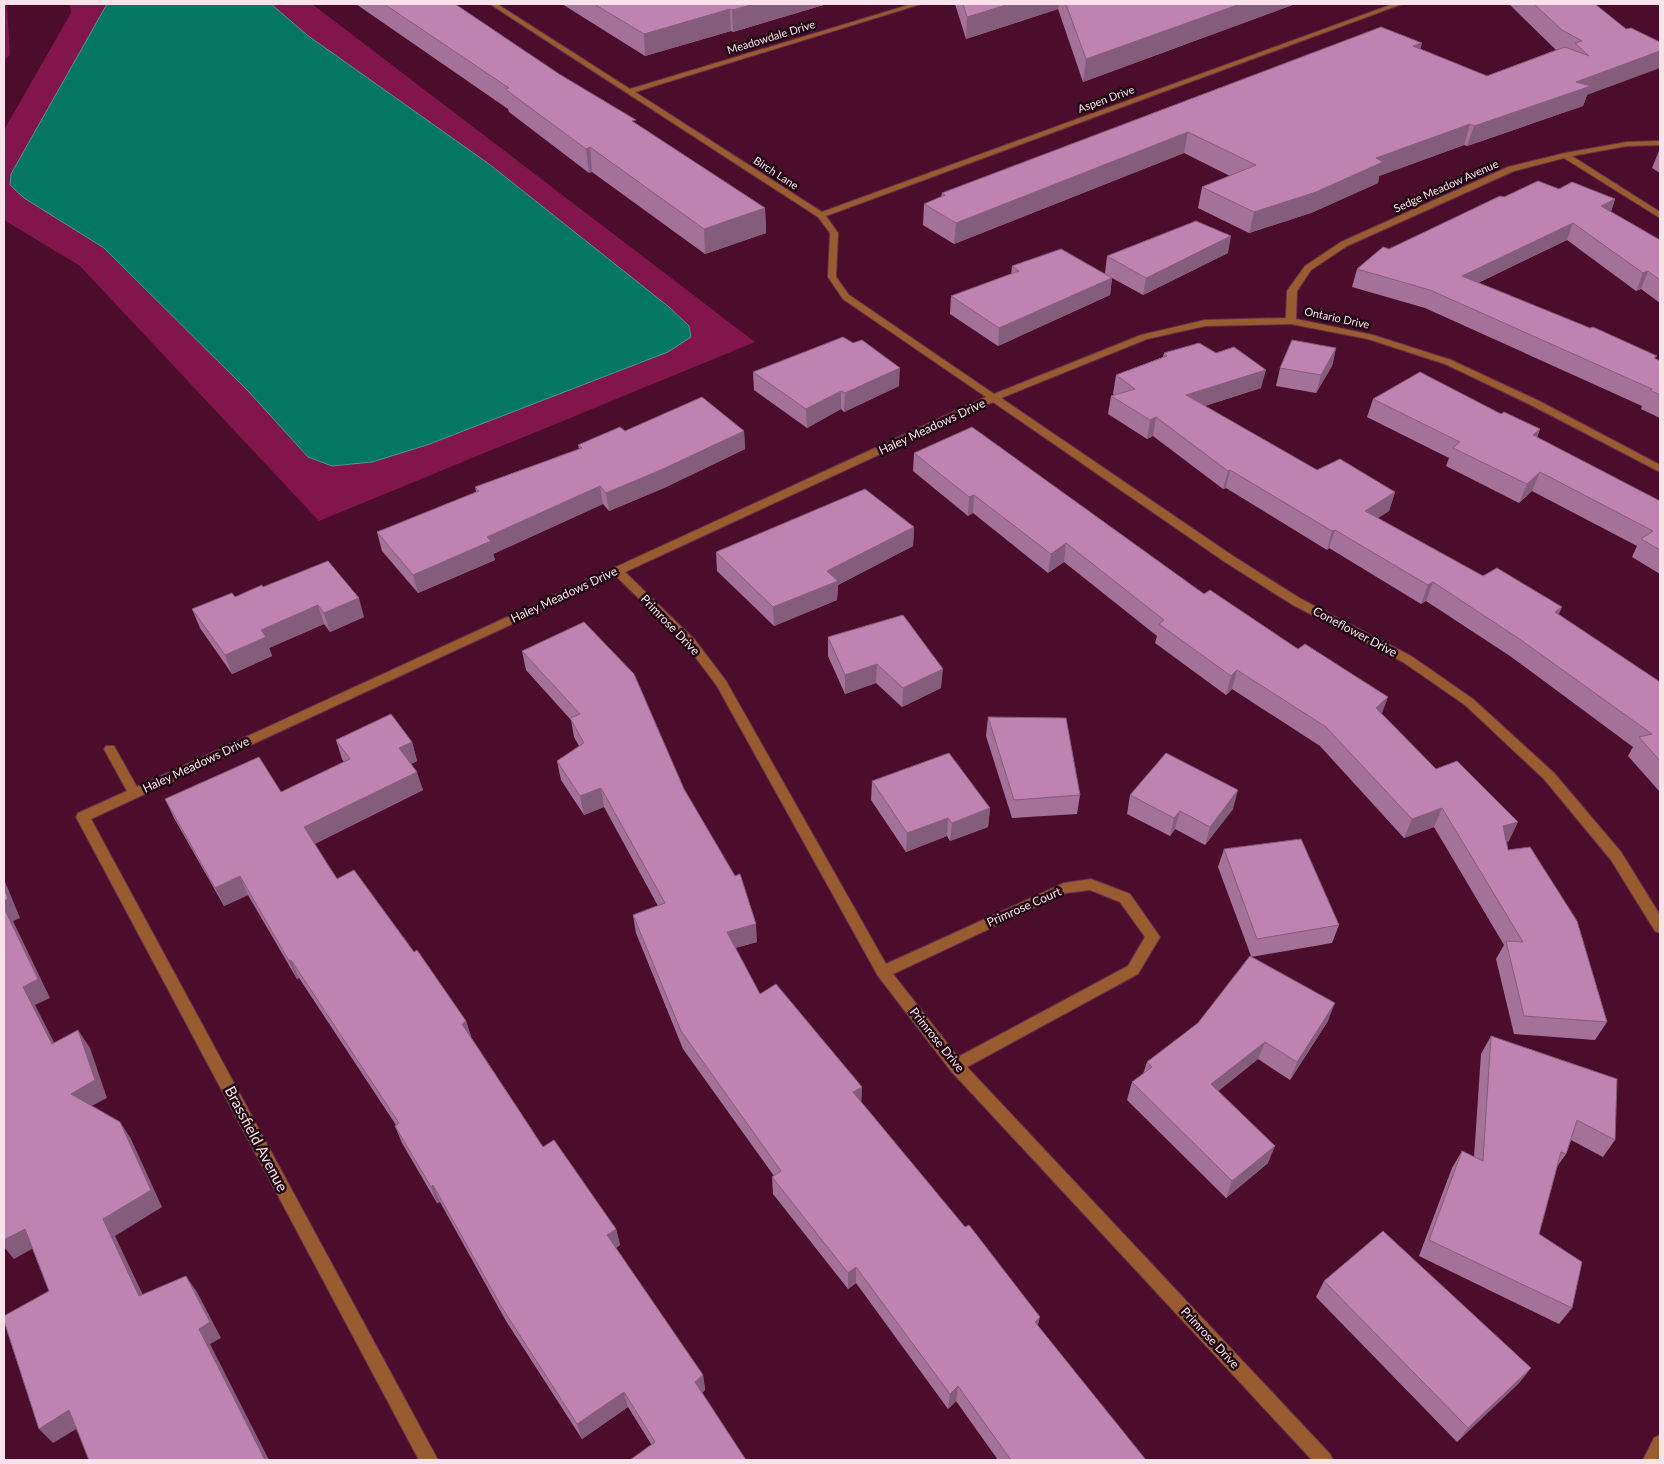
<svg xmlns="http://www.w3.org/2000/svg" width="1664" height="1464" font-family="Lato,sans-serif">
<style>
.green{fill:#81154c}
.water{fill:#047763;stroke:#4e978c}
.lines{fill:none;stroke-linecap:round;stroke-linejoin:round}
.minor-casing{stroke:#672f4a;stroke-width:2}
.minor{fill:#985c30;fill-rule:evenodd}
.wall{fill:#a47198}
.shaded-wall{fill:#865c7c}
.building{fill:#bf83b1;stroke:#865c7c}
.labels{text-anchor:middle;stroke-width:5;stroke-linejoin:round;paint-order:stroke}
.far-street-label{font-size:11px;fill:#fae2ea;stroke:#210713}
.street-label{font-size:12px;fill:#fae2ea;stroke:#210713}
.near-street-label{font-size:15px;fill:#fae2ea;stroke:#210713}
</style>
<rect width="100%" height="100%" fill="#4b0d2b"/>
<!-- green -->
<path class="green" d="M 4,4 L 7,4 L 10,55 L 4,60 Z
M 70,4 L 312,4 L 755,342 L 319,521 L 80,266 L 4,220 L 4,130 L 71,13 Z"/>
<!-- water -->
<path class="water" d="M 107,4 L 271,4 L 307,35 L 489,164 L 669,307 L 689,326 L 691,337 L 668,352 L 427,445 L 372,462 L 332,466 L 308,457 L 249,392 L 104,248 L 24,198 L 10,185 L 11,174 Z"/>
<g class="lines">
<defs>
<path id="minor" d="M 490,4 L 497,4 L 630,89 L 912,4 L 921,4 L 635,92 L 822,212 L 1393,4 L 1402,4 L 826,216 L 838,233 L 836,277 L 849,295 L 994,394 L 1141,335 L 1205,320 L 1286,318 L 1287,291 L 1305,266 L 1341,242 L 1508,167 L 1565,153 L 1627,142 L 1660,141 L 1660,145 L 1627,146 L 1572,156 L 1660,212 L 1660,218 L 1564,158 L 1514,171 L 1347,246 L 1311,270 L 1297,291 L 1296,319 L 1373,335 L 1451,360 L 1539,401 L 1660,465 L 1660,472 L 1531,405 L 1445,364 L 1368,339 L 1291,324 L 1205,326 L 1147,339 L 1001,398 L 1233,556 L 1301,599 L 1411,656 L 1473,699 L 1554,773 L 1621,852 L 1660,915 L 1660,933 L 1655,931 L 1611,860 L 1544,779 L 1465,705 L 1403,662 L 1293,605 L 1225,562 L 993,402 L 625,572 L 695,640 L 726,681 L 886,964 L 1064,883 L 1091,879 L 1130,894 L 1160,937 L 1138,974 L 967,1067 L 1330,1454 L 1333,1460 L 1312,1460 L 951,1071 L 878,976 L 717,686 L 687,646 L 616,576 L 91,819 L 438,1460 L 419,1460 L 76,817 L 78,813 L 127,791 L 104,749 L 106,746 L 114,746 L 137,787 L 986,397 L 843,299 L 828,277 L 830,233 L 818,217 ZM 1090,890 L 1120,902 L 1145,937 L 1128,966 L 958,1057 L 893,974 L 1066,893 Z
M 1660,1435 L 1660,1460 L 1643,1460 L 1654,1438 Z"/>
</defs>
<!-- minor casing -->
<use href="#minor" class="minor-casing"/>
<!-- minor -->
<use href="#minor" class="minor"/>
</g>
<!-- wall -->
<path class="wall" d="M 356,4 L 455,4 L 559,74 L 765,208 L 766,233 L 705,254 L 592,172 L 589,173 L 509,112 L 508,109 Z
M 562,4 L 827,4 L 733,32 L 731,31 L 645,56 Z
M 955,4 L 1295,4 L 1083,82 L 1058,9 L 966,39 Z
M 1509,4 L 1595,4 L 1587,95 L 1583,106 L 1467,146 L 1464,145 L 1379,176 L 1378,183 L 1311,213 L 1249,233 L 1198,208 L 1202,187 L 1230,176 L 1184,153 L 954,244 L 923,225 L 924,204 L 941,197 L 942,193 L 1420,49 L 1487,76 L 1556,50 Z
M 1659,151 L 1660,151 L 1660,173 L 1652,168 Z
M 1559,189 L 1615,199 L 1611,212 L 1660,240 L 1660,303 L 1641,289 L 1636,291 L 1567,240 L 1478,283 L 1660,361 L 1660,418 L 1641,409 L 1642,406 L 1425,308 L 1352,287 L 1357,269 L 1389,249 L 1504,197 Z
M 1228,253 L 1143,295 L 1112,278 L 1110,295 L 998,346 L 950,314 L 951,296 L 1011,274 L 1012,266 L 1105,273 L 1107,256 Z
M 1336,348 L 1332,366 L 1316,393 L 1276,386 L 1280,368 Z
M 1164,353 L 1261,388 L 1205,406 L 1317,470 L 1395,492 L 1389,511 L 1378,518 L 1483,576 L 1562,607 L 1558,615 L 1660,682 L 1660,792 L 1628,756 L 1633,747 L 1510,656 L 1426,601 L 1421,604 L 1329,548 L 1327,550 L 1226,488 L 1223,489 L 1153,436 L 1147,439 L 1108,414 L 1111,396 L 1114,395 L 1113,394 L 1116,375 L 1163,357 Z
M 753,372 L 899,386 L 844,412 L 841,409 L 807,428 L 754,390 Z
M 1373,399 L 1501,414 L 1540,429 L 1537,438 L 1660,501 L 1660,574 L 1632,557 L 1637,546 L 1532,491 L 1519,503 L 1446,466 L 1449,458 L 1367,417 Z
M 625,431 L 744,431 L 745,449 L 664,488 L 609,511 L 603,504 L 493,554 L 495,560 L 418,593 L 382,551 L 377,532 L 476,492 L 475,487 L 579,449 L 578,445 Z
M 914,453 L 1204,594 L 1382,714 L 1436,769 L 1509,841 L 1507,842 L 1508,850 L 1607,1022 L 1595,1040 L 1514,1034 L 1496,959 L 1504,945 L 1434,827 L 1404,838 L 1320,746 L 1232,689 L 1226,695 L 1155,643 L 1157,636 L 1064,562 L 1048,573 L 973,513 L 968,516 L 913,471 Z
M 914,527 L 913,546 L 838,585 L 837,600 L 774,626 L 717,571 L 716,552 Z
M 263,587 L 364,617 L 330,632 L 324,624 L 269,648 L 272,656 L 232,674 L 200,628 L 192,609 L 235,597 Z
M 828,637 L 941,688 L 902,707 L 876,683 L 845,694 L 828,656 Z
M 522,651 L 684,789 L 757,942 L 735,948 L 760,994 L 862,1087 L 861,1103 L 1038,1326 L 1146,1460 L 998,1460 L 956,1401 L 948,1409 L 856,1283 L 848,1289 L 773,1194 L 772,1177 L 774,1176 L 683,1049 L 636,933 L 633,915 L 658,906 L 604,807 L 584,815 L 561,780 L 557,761 L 579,746 L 574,737 L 571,720 L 526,670 Z
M 988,717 L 1080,795 L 1077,814 L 1012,818 L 986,736 Z
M 336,740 L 412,742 L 417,761 L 411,764 L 423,790 L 314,844 L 337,879 L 414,952 L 466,1021 L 471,1037 L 543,1147 L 616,1229 L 620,1245 L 616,1248 L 703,1375 L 705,1390 L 702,1393 L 746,1460 L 651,1444 L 628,1407 L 582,1439 L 506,1321 L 440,1202 L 437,1203 L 402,1143 L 395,1126 L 396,1125 L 299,978 L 297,979 L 248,895 L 224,906 L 174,818 L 165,799 L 281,792 L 344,762 L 342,759 Z
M 872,781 L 990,808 L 988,827 L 950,841 L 947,836 L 906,852 L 871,800 Z
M 1130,795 L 1233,809 L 1205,845 L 1175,829 L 1170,836 L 1127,814 Z
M 1224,849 L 1339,925 L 1332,943 L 1251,957 L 1328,1021 L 1290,1080 L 1258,1059 L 1218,1091 L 1268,1163 L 1226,1198 L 1127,1100 L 1132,1082 L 1143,1074 L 1147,1062 L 1198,1023 L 1251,956 L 1218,867 Z
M 1491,1036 L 1615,1140 L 1603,1157 L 1571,1140 L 1566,1154 L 1556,1168 L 1539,1234 L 1572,1308 L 1559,1324 L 1419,1256 L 1452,1168 L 1462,1151 L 1474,1157 L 1481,1054 Z
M 1324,1281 L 1531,1368 L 1519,1383 L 1457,1442 L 1316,1297 Z"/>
<!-- shaded-wall -->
<path class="shaded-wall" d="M 755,4 L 827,4 L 733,32 L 732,10 Z
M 1009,4 L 1059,4 L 1058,9 L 966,39 L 967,17 Z
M 1240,4 L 1295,4 L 1083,82 L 1086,59 Z
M 730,9 L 731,31 L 645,56 L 644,34 Z
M 1422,43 L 1417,62 L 1413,46 Z
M 1660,51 L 1660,68 L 1587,95 L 1583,106 L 1467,146 L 1474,126 L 1576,82 Z
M 1470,124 L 1464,145 L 1379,176 L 1378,183 L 1311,213 L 1249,233 L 1254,212 L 1376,158 Z
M 1188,132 L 1184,153 L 954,244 L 956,223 Z
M 590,147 L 592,172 L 589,173 L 586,149 Z
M 1615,199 L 1609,216 L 1601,206 Z
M 765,208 L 766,233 L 705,254 L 704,229 Z
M 1573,223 L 1567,240 L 1456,293 L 1462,276 Z
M 1231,236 L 1228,253 L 1143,295 L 1146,278 Z
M 1648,271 L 1641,289 L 1636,291 L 1643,273 Z
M 1112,278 L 1110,295 L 998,346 L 999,328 Z
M 1336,348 L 1332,366 L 1316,393 L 1321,375 Z
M 900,368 L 899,386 L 844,412 L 845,393 Z
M 1266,370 L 1261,388 L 1182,413 L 1186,395 Z
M 841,391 L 841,409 L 807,428 L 806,409 Z
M 1156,417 L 1153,436 L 1147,439 L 1150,420 Z
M 1540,429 L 1533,448 L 1533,435 Z
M 744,431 L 745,449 L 664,488 L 609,511 L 606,493 Z
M 1230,470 L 1226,488 L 1223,489 L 1228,471 Z
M 1540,472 L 1532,491 L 1519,503 L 1527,484 Z
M 600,486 L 603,504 L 493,554 L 495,560 L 418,593 L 413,575 L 487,537 Z
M 1395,492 L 1389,511 L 1359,529 L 1365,511 Z
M 974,495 L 973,513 L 968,516 L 969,497 Z
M 914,527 L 913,546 L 838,585 L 837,600 L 774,626 L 773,607 L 827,571 Z
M 1335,530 L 1329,548 L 1327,550 L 1332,531 Z
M 1066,543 L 1064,562 L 1048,573 L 1051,554 Z
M 1433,582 L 1426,601 L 1421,604 L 1428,585 Z
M 359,598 L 364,617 L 330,632 L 324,613 Z
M 318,605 L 324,624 L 269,648 L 272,656 L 232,674 L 225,655 L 261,630 Z
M 1562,607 L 1553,626 L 1555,612 Z
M 877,664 L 876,683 L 845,694 L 845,675 Z
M 943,669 L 941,688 L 902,707 L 903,688 Z
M 1237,670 L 1232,689 L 1226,695 L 1231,676 Z
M 1388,697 L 1381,716 L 1376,708 Z
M 412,742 L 417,761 L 405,767 L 399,748 Z
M 417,772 L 423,790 L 311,846 L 304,827 Z
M 601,788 L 604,807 L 584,815 L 580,796 Z
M 1238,790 L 1233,809 L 1205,845 L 1210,827 Z
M 990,808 L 988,827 L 950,841 L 952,823 Z
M 1442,808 L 1434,827 L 1404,838 L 1412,819 Z
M 1180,811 L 1175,829 L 1170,836 L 1174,818 Z
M 948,818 L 947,836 L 906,852 L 907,833 Z
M 1518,822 L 1509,841 L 1494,845 L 1503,826 Z
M 240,876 L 248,895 L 224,906 L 215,888 Z
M 4,879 L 20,918 L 13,921 L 50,998 L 35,1005 L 64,1062 L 52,1044 L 23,987 L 4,908 Z
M 756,924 L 757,942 L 728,950 L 727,932 Z
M 291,960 L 299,978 L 297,979 L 289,961 Z
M 1335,1003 L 1328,1021 L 1290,1080 L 1297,1062 Z
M 466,1021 L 472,1039 L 462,1024 Z
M 78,1030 L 90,1048 L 107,1098 L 82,1111 L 71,1094 Z
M 1265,1042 L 1258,1059 L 1205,1102 L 1211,1084 Z
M 862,1087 L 861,1104 L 853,1092 Z
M 120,1122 L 131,1139 L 162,1207 L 115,1236 L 151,1312 L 139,1296 L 103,1219 Z
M 1275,1146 L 1268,1163 L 1226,1198 L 1232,1181 Z
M 433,1185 L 440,1202 L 437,1203 L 431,1187 Z
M 25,1229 L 39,1245 L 14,1259 L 4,1247 L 4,1240 Z
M 616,1229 L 620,1245 L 610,1252 L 607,1235 Z
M 856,1267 L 856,1283 L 848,1289 L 848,1273 Z
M 186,1276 L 197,1292 L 221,1338 L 210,1344 L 269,1460 L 265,1460 L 199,1329 Z
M 1040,1317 L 1036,1333 L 1035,1322 Z
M 1531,1368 L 1519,1383 L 1457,1442 L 1468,1428 Z
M 703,1375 L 705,1390 L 697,1397 L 695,1382 Z
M 958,1386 L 956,1401 L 948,1409 L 950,1394 Z
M 624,1392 L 628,1407 L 582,1439 L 577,1424 Z
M 69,1410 L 83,1425 L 53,1443 L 39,1429 Z"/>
<!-- building -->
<path class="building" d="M 384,4 L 455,4 L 559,74 L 636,120 L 632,121 L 765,208 L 704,229 L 590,147 L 586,149 L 505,89 L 509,88 Z
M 594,4 L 755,4 L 732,10 L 730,9 L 644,34 Z
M 963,4 L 1009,4 L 967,17 Z
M 1066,4 L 1240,4 L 1086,59 Z
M 1534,4 L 1595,4 L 1626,29 L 1631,28 L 1660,42 L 1660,51 L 1576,82 L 1591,86 L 1474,126 L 1470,124 L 1376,158 L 1383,162 L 1316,192 L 1254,212 L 1202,187 L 1256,165 L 1188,132 L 956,223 L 924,204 L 945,195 L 942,193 L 1381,27 L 1422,43 L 1413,46 L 1487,76 L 1565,47 L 1589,56 L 1575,43 L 1582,41 L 1562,30 Z
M 1538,181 L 1559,189 L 1572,182 L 1615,199 L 1601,206 L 1660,240 L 1660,280 L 1648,271 L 1643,273 L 1573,223 L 1462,276 L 1590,328 L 1593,327 L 1657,356 L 1654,358 L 1660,361 L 1660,395 L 1650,390 L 1652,389 L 1430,290 L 1357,269 L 1383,247 L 1389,249 L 1500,196 L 1504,197 Z
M 1196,221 L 1231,236 L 1146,278 L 1107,256 Z
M 1061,249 L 1112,278 L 999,328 L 951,296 L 1019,271 L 1012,266 Z
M 843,337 L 853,343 L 862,340 L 900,368 L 845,393 L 841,391 L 806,409 L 753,372 Z
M 1292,340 L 1336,348 L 1321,375 L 1280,368 Z
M 1199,343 L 1216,353 L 1234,347 L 1266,370 L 1186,395 L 1317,470 L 1340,459 L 1395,492 L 1365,511 L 1483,576 L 1497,568 L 1562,607 L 1555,612 L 1660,682 L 1660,761 L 1639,737 L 1652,734 L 1518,638 L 1433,582 L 1428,585 L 1335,530 L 1332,531 L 1230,470 L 1228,471 L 1156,417 L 1150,420 L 1111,396 L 1135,389 L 1116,375 L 1167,356 L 1164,353 Z
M 1420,372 L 1501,414 L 1504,412 L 1540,429 L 1533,435 L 1660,501 L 1660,550 L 1641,539 L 1653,531 L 1540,472 L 1527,484 L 1453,448 L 1460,442 L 1373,399 Z
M 702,397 L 744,431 L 663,469 L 606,493 L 600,486 L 487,537 L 491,541 L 413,575 L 377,532 L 479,491 L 475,487 L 582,448 L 578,445 L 620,427 L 625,431 Z
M 972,427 L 1204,594 L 1210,590 L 1298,649 L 1305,644 L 1388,697 L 1376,708 L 1436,769 L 1457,761 L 1518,822 L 1503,826 L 1508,850 L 1530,847 L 1577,921 L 1607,1022 L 1524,1016 L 1506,941 L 1523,942 L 1442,808 L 1412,819 L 1326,727 L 1237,670 L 1231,676 L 1159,624 L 1164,620 L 1066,543 L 1051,554 L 974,495 L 969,497 L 914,453 Z
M 865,489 L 914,527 L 827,571 L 838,581 L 773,607 L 716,552 Z
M 328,561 L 359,598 L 324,613 L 318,605 L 261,630 L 266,637 L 225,655 L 192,609 L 232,593 L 235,597 L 262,585 L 263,587 Z
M 903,615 L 943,669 L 903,688 L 877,664 L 845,675 L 828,637 Z
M 584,622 L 634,674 L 684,789 L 735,876 L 740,874 L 756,924 L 727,932 L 760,994 L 776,984 L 862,1087 L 853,1092 L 965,1227 L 969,1225 L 1040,1317 L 1035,1322 L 1146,1460 L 1011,1460 L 958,1386 L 950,1394 L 856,1267 L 848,1273 L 772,1177 L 781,1171 L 681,1031 L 633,915 L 665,903 L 601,788 L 580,796 L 557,761 L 584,743 L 570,718 L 580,714 L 522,651 Z
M 391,714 L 412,742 L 399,748 L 417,772 L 304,827 L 337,879 L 354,870 L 414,952 L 417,950 L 466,1021 L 462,1024 L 543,1147 L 554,1140 L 616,1229 L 607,1235 L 703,1375 L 695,1382 L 746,1460 L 630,1460 L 655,1442 L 624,1392 L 577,1424 L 501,1306 L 433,1185 L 431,1187 L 395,1126 L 399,1123 L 291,960 L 289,961 L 240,876 L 215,888 L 165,799 L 259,757 L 281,792 L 350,759 L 336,740 Z
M 988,717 L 1066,718 L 1080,795 L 1014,800 Z
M 949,753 L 990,808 L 952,823 L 948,818 L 907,833 L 872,781 Z
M 1166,753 L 1238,790 L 1210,827 L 1180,811 L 1174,818 L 1130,795 Z
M 1301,839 L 1339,925 L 1257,939 L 1224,849 Z
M 4,888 L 8,899 L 4,901 Z
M 4,908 L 38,979 L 23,987 L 52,1044 L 78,1030 L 95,1080 L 71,1094 L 120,1122 L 151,1190 L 103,1219 L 139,1296 L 186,1276 L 210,1322 L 199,1329 L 265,1460 L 89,1460 L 69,1410 L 39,1429 L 4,1321 L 4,1316 L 49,1291 L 25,1229 L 4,1240 Z
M 1250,956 L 1335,1003 L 1297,1062 L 1265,1042 L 1211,1084 L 1275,1146 L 1232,1181 L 1132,1082 L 1152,1067 L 1147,1062 L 1198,1023 Z
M 1491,1036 L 1617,1079 L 1615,1140 L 1577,1120 L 1566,1154 L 1561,1152 L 1539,1234 L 1582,1262 L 1572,1308 L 1429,1240 L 1462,1151 L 1483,1161 Z
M 1383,1231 L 1531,1368 L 1468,1428 L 1324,1281 Z"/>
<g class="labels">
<!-- far-street labels -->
<g class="far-street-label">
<text transform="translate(771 37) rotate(-17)" y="4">Meadowdale Drive</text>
<text transform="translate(1106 99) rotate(-20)" y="4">Aspen Drive</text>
<text transform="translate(776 173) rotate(33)" y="4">Birch Lane</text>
<text transform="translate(1446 186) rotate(-24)" y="4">Sedge Meadow Avenue</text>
<text transform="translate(1337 318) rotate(12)" y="4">Ontario Drive</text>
</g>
<!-- street labels -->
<g class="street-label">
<text transform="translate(932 427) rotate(-25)" y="4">Haley Meadows Drive</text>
<text transform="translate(564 595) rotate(-25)" y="4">Haley Meadows Drive</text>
<text transform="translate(670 625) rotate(46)" y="4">Primrose Drive</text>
<text transform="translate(1355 632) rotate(28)" y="4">Coneflower Drive</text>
<text transform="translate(196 765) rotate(-25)" y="4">Haley Meadows Drive</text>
<text transform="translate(1024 907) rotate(-24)" y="4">Primrose Court</text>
<text transform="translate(937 1040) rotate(51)" y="4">Primrose Drive</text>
<text transform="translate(1210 1338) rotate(47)" y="4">Primrose Drive</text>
</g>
<!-- near-street labels -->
<g class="near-street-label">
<text transform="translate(256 1139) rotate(62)" y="5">Brassfield Avenue</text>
</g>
</g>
<!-- border -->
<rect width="1664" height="1464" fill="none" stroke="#fae2ea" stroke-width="10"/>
</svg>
